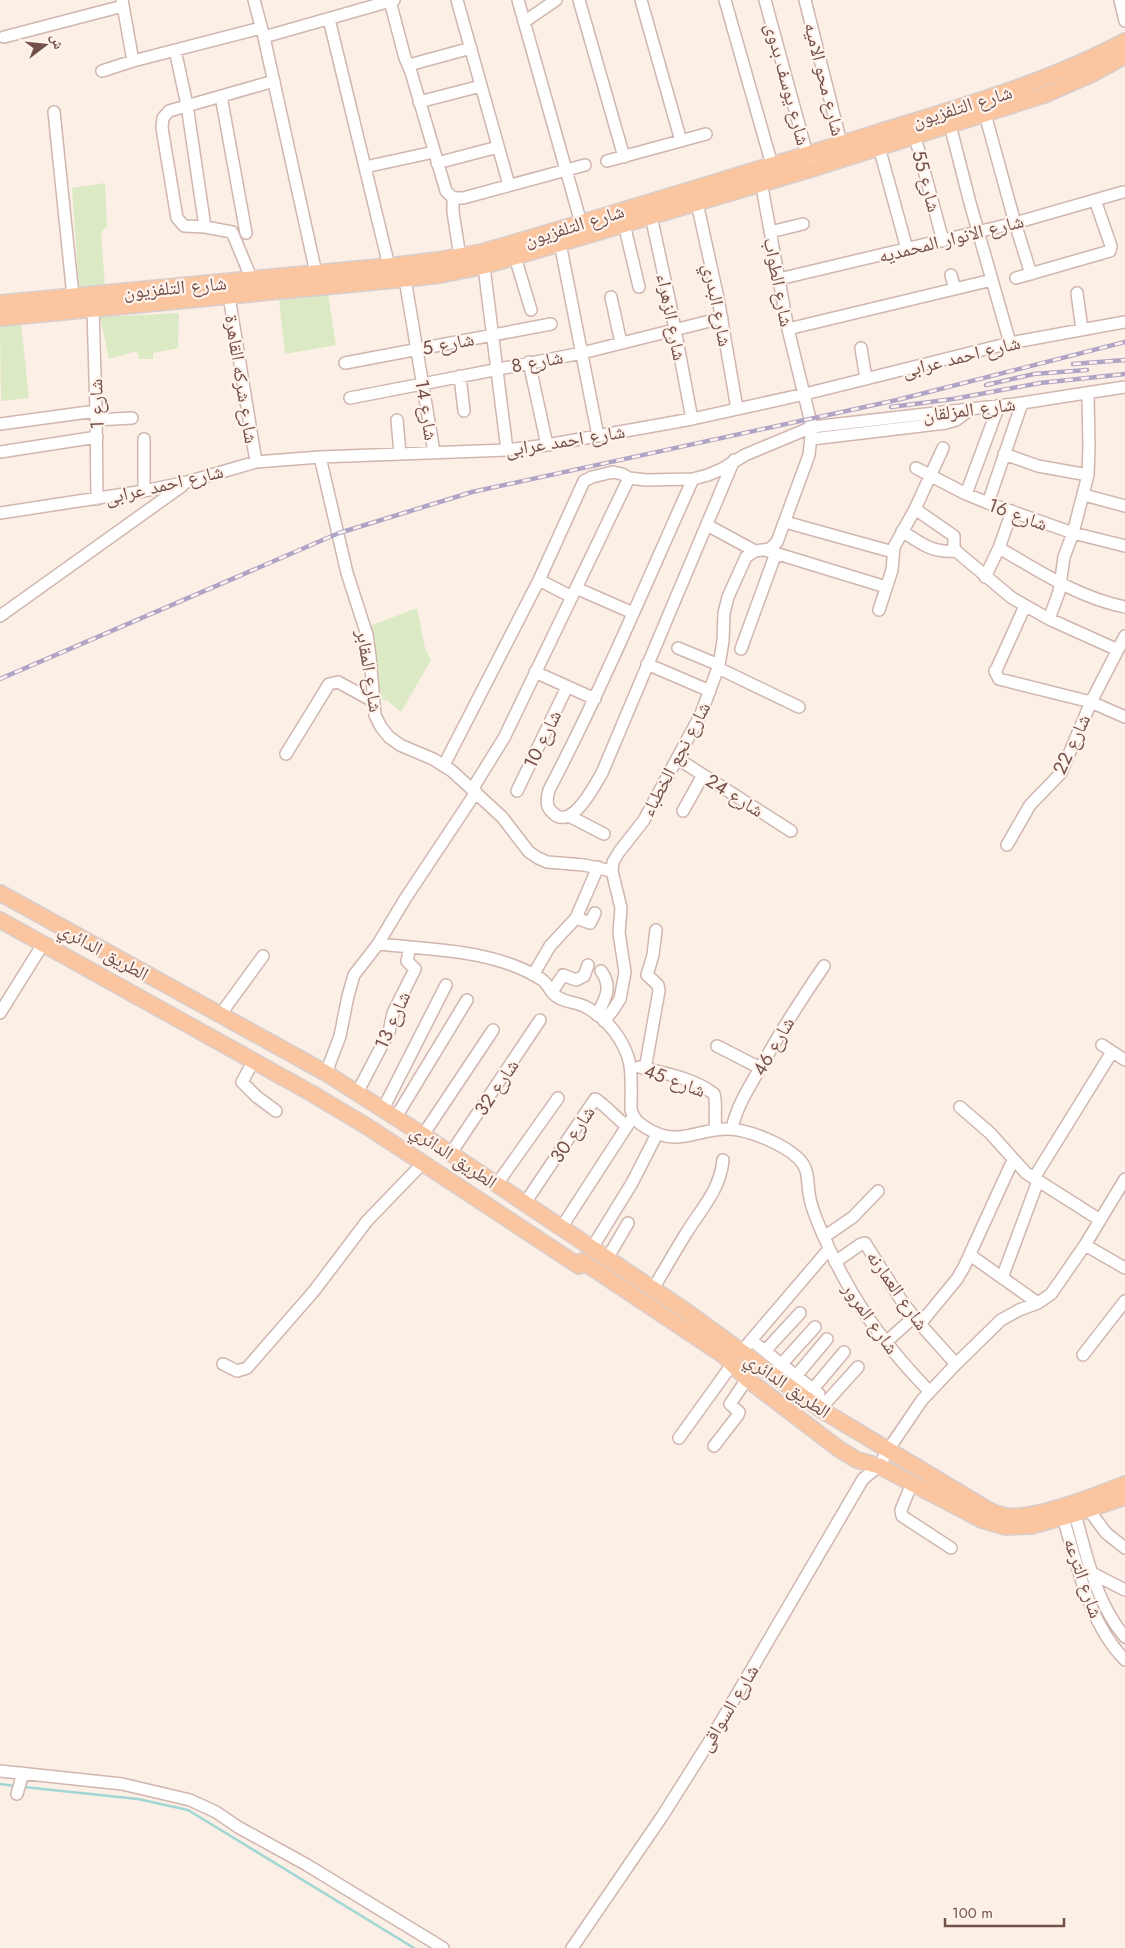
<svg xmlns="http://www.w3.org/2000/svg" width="1125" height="1948" font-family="Jost,'Noto Naskh Arabic',sans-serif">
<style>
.green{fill:#dbeac4}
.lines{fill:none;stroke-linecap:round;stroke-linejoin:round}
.stream{stroke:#a0d7d4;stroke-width:2.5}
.minor-casing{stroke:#d0b6af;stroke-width:14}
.major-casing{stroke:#d8cecd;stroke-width:18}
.minor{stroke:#fff;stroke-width:11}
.major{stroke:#fac59f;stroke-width:15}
.rail-casing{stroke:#afa4c6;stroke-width:4.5}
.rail{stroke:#fff3ec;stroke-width:2.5;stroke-dasharray:8;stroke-linecap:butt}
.labels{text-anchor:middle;stroke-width:4.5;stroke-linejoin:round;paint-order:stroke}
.street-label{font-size:19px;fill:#75514b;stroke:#fff3ec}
</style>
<rect width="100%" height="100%" fill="#fcefe5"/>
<!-- green -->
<path class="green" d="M 105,183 L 107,226 L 101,233 L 105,285 L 79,289 L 72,188 Z
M 328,294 L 336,345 L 285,354 L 279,300 Z
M 179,313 L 178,348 L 153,353 L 153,359 L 139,359 L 137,351 L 109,359 L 100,317 Z
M 21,324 L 29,398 L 1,401 L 0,326 Z
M 417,608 L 425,648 L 431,660 L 401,712 L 388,701 L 379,699 L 367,627 Z"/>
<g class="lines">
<!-- stream -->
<path class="stream" d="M 0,1784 L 16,1786
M 24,1787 L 138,1799 L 188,1810 L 414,1948"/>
<defs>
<path id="minor" d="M 122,0 L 133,61
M 254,0 L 264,37 L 316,273
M 457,0 L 509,185
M 518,0 L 581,223
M 579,0 L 624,157
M 641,0 L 681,141
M 725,0 L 772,165
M 765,0 L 811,169
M 805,0 L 843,151
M 1120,0 L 1125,21
M 390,1 L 405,58 L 411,72 L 446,191 L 453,198 L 463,198 L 585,165
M 329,19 L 389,266
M 524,22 L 556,0
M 4,37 L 123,6
M 264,37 L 394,0
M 175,50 L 187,105 L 205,227
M 409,65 L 471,48
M 102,71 L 133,61 L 261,28
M 221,96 L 246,233
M 419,102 L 481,86
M 54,112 L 73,296
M 985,114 L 1015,223 L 1031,274
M 948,117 L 970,203 L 1010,343
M 913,129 L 943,241
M 879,147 L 907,249
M 607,161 L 706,134
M 437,163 L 498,147
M 365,167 L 434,152
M 453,198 L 453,212 L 460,257
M 697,203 L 718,298 L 737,409
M 651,216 L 670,303 L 692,419
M 624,224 L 639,287
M 770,232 L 803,224
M 560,243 L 598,436
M 515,257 L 531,310
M 483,259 L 507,450
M 951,275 L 955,289
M 1016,278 L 1110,251 L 1111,246 L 1095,200
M 405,279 L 434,452
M 779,279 L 1015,223 L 1123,192
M 252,280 L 232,232 L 205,227 L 184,226 L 177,218 L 162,128 L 163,118 L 169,111 L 274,81
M 1077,293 L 1082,330
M 229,296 L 256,462
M 611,297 L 621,343
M 93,309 L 96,411 L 97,499
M 788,329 L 992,280
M 861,348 L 866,379
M 529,362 L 547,445
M 345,363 L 551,324
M 460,376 L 464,411
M 350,398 L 582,353 L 722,318
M 96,420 L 132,418
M 397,420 L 400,454
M 0,424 L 96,411
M 144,439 L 144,491
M 812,439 L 946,423 L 956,420 L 971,409
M 0,452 L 97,437
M 1004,454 L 1038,466 L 1088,475
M 320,457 L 347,573 L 367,635 L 370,657 L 375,715 L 381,727 L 389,737 L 400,745 L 433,759 L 452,771 L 502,817 L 529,852 L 538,858 L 547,862 L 584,865 L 612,871
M 916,468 L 966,494 L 988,503 L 1073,533 L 1125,546
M 693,479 C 646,583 602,689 549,790 C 547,798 545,806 552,812 C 571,833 594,786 602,773 L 734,460
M 966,494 L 999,405
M 1084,495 L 1125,506
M 988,503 L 1022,403
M 915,509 L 954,536 L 954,547 L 956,551 L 1012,598 L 1049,619 L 1118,650
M 0,513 L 144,491 L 187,482 L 256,462 L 320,457 L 507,450 L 547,445 L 692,419 L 805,394 L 1010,343 L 1125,322
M 785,522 L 893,552
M 707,525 L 755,551
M 902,531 C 922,544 932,553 956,551
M 999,548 C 1039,571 1079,598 1125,607
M 765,550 L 886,587
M 985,577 L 999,548 L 1012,511
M 539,580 L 572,597
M 576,588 L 633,613
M 1025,606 L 997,668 L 995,671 L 999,679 L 1091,702 L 1125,717
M 879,610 L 892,570 L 894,547 L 915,509 L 943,448
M 0,616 L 182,486
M 1049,619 L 1059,592 L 1064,557 L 1073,533 L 1088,475 L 1089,447 L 1088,394
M 678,648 L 719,665
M 741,649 L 776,553
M 647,664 L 710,691
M 718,668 L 799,707
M 535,672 L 595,699
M 286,754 L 329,684 L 338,682 L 373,701
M 678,759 L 791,831
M 444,765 L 539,580 L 584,481 L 592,477 L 613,472 L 622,474 L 629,478 L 646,480 L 693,479 L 708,475 L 722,469 L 745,455 L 812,427 L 1022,403 L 1125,387
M 473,788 L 504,738 L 629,478
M 517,791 L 567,687
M 683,811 L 703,775
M 569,816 L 604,834
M 1007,845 L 1030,805 L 1061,773 L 1091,702 L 1125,636
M 576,918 L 590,923 L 595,913
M 378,944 C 432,950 493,949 541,979 C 548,983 549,991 556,996 C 563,1002 575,1002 584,1006 C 606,1017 625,1040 630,1065 C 632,1079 631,1096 631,1110 C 634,1119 638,1123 645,1127 C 678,1149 697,1128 729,1129 C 750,1130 783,1144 798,1158 C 809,1168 807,1180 809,1193 C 810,1202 813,1210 816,1218 C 845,1290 876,1336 929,1391
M 533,975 L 550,946 L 576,918 L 598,867
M 552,992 L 563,975 L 576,980 L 584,976 L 588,965
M 0,1013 L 43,944
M 220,1015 L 263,956
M 597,1015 C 605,999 613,987 601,971
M 604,1021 L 613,1010 L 620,999 L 625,972 L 619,933 L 621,908 L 612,871 L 613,862 L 619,852 L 644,820 L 701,714 L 719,665 L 723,641 L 724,613 L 728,597 L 746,557 L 755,551 L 770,549 L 777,542 L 809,455 L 812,427 L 788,329 L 760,176
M 1102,1045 L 1125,1060
M 717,1046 L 760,1068
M 254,1060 L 242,1082 L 257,1097 L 276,1111
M 639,1067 C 663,1073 694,1078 714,1094 C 717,1102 714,1120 716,1130
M 645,1069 L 659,991 L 658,985 L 647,975 L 653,955 L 656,930
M 326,1073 L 340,1036 L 348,996 L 354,975 L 378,944 L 405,899 L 476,792
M 357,1093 L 389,1032 L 393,1013 L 415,969 L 407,961 L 410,947
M 960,1107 L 990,1133 L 1026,1173 L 1100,1220
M 383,1109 L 446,985
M 396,1117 L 467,1000
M 732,1129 C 736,1108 748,1089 759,1070 C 779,1034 800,1001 824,966
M 423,1135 L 493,1030
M 451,1153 L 540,1020
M 1034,1178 L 1112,1052
M 497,1184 L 558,1098
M 525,1203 L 595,1099 C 601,1101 618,1120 627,1126
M 561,1228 L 631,1120
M 824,1237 L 853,1217 L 878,1191
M 1085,1245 L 1125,1268
M 592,1248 L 632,1183 L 657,1134
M 970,1255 L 1038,1303
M 607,1259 L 628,1223
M 835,1262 L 861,1244 L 865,1243 L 903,1303 L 920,1324 L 956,1364
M 1002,1278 L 1038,1181
M 653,1289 C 663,1272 674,1253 685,1235 C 700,1210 720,1191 723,1160
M 920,1324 L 957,1279 L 964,1267 L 1013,1160
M 751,1340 L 819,1394
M 886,1342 L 914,1317
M 765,1351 L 800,1313
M 741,1352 L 829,1249
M 1083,1355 L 1125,1301
M 223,1364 L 237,1371 L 247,1368 L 314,1291 L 367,1221 L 423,1163
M 778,1368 L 815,1327
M 791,1382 L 827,1339
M 813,1389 L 844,1352
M 820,1409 L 858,1367
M 679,1438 L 733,1363
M 714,1446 L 738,1415 L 739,1412 L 730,1404 L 747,1379
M 912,1483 L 901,1510 L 902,1516 L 951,1548
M 1089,1510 L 1106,1533 L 1125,1548
M 1075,1514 C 1087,1557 1096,1603 1125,1637
M 1063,1518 C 1078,1566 1088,1622 1125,1660
M 1092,1573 L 1125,1590
M 0,1771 L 122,1784 L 190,1800 L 216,1812 L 238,1827 L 307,1865 L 443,1948
M 17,1794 L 23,1773
M 572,1948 L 663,1815 L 709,1742 L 863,1479 L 879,1466 L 888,1450 L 922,1400 L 956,1364 L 1001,1320 L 1019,1310 L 1038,1303 L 1051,1294 L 1085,1245 L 1125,1179"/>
<path id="major" d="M 0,303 L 389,266 L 438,260 L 482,252 C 610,215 736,176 863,137 C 952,109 1043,85 1125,41
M 0,318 L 405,279 L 440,275 L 484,266 L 811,169 L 1044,95 L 1092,74 L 1125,56
M 0,893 L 326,1073 L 423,1135 L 683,1309 L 820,1409 L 985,1508 C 992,1512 999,1515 1006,1516 C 1035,1520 1097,1495 1125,1484
M 0,920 L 311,1093 L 368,1127 L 579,1266 L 582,1261 L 723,1355 L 747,1379 L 839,1449 L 857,1460 L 879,1466 L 982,1520 L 1006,1527 L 1031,1526 L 1075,1514 L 1125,1497"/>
</defs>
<!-- minor casing -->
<use href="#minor" class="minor-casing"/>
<!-- major casing -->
<use href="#major" class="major-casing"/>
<!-- minor -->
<use href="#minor" class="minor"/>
<!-- major -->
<use href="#major" class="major"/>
<defs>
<path id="rail" d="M 1073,364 L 1125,360
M 986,385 L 1034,374 L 1087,370
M 891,407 L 953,399 L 1040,383 L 1125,374
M 0,679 L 339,533 L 472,492 L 897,400 L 1125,342"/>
</defs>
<!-- rail casing -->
<use href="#rail" class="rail-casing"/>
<!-- rail -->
<use href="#rail" class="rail"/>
</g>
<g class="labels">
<!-- street labels -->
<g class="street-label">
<text transform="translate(825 79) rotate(76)" y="7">شارع محو الاميه</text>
<text transform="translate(788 84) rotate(75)" y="7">شارع يوسف بدوى</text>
<text transform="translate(962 106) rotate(-17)" y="7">شارع التلفزيون</text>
<text transform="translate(927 181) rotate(75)" y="7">شارع 55</text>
<text transform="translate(574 225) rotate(-17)" y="7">شارع التلفزيون</text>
<text transform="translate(951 238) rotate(-14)" y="7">شارع الانوار المحمديه</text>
<text transform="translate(779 282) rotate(79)" y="7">شارع الطواب</text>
<text transform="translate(175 287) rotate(-5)" y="7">شارع التلفزيون</text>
<text transform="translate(718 305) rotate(79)" y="7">شارع البدري</text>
<text transform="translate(672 317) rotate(79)" y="7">شارع الزهراء</text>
<text transform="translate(448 343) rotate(-11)" y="7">شارع 5</text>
<text transform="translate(961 356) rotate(-14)" y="7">شارع احمد عرابى</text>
<text transform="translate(537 361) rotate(-11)" y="7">شارع 8</text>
<text transform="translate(242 379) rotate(81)" y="7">شارع شركه القاهرة</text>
<text transform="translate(96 404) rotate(-92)" y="7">شارع 1</text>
<text transform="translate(969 409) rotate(-7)" y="7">شارع المزلقان</text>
<text transform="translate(427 410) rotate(81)" y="7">شارع 14</text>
<text transform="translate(565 440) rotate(-9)" y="7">شارع احمد عرابى</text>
<text transform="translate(164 484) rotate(-13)" y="7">شارع احمد عرابى</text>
<text transform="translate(1018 514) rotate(20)" y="7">شارع 16</text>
<text transform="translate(370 671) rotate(81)" y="7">شارع المقابر</text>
<text transform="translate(542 739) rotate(-64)" y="7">شارع 10</text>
<text transform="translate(1071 744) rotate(-65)" y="7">شارع 22</text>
<text transform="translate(675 759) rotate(-62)" y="7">شارع نجع الخطباء</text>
<text transform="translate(735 795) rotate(32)" y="7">شارع 24</text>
<text transform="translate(104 951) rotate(29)" y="7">الطريق الدائري</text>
<text transform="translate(392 1020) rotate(-66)" y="7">شارع 13</text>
<text transform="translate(773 1046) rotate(-60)" y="7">شارع 46</text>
<text transform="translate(675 1080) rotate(20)" y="7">شارع 45</text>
<text transform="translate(496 1087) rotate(-56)" y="7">شارع 32</text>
<text transform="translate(572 1134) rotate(-56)" y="7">شارع 30</text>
<text transform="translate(454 1156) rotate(34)" y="7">الطريق الدائري</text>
<text transform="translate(898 1290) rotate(55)" y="7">شارع العمارنه</text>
<text transform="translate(871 1318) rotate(55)" y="7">شارع المرور</text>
<text transform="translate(788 1385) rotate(35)" y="7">الطريق الدائري</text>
<text transform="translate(1084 1578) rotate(71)" y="7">شارع الترعه</text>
<text transform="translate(728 1708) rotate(-59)" y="7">شارع السواقى</text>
</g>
</g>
<!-- north arrow -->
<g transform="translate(45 45) rotate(74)" stroke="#fff3ec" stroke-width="4" paint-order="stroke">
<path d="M0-4L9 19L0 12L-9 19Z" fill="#75514b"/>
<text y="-8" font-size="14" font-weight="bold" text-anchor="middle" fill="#75514b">ش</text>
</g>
<!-- scale -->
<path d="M945 1918v8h119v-8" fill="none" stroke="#75514b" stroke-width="2.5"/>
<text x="952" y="1918" font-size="15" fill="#75514b" stroke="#fff3ec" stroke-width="4" paint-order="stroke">100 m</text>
</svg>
